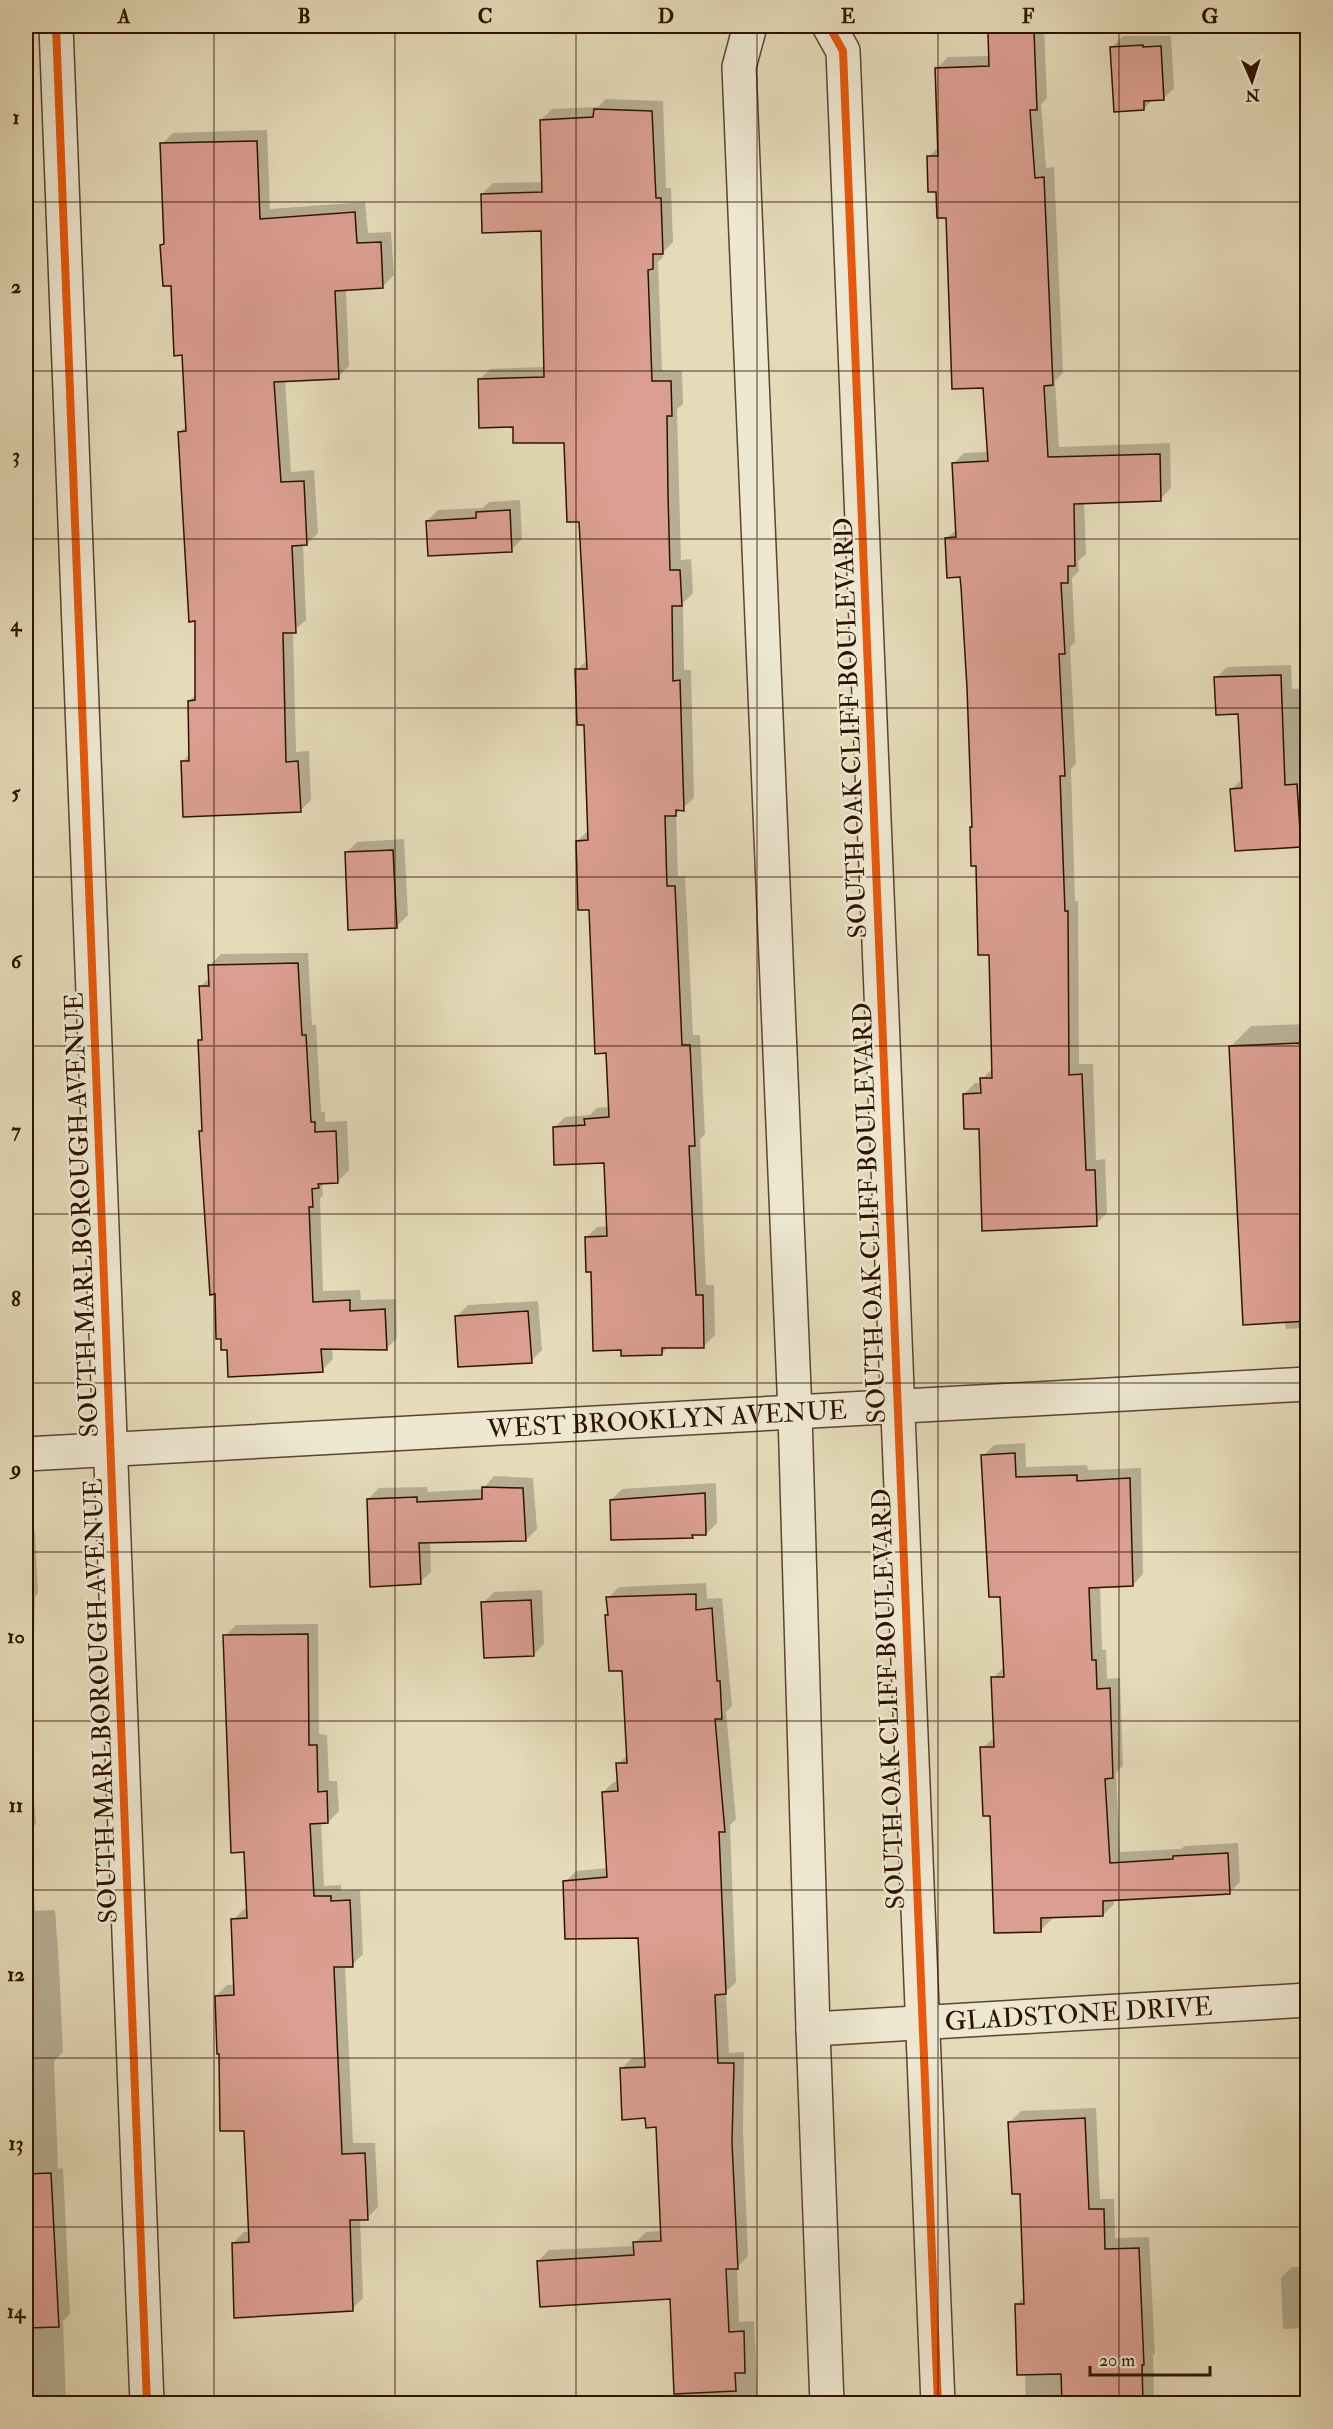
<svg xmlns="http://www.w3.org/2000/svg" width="1333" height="2429" font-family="'IM FELL Double Pica',serif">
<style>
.shadow{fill:#0003}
.building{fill:#db9f91;stroke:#2e1200;stroke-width:1.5}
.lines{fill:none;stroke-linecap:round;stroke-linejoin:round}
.minor-casing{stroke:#5c442e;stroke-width:36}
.minor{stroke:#eee8d2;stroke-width:33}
.cycleway-casing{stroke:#eee8d2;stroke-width:11}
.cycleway{stroke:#e8590c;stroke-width:8}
.grid{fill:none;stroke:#2e1200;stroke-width:1.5;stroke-opacity:0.55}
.labels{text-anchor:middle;stroke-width:5;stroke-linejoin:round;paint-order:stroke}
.street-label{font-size:26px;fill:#2e1200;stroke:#eee8d2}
.neatline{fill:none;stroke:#2e1200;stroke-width:2}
.grid-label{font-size:20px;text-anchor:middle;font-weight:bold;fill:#2e1200}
</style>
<rect width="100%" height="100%" fill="#e5dbb9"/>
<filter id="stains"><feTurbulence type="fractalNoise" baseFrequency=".00333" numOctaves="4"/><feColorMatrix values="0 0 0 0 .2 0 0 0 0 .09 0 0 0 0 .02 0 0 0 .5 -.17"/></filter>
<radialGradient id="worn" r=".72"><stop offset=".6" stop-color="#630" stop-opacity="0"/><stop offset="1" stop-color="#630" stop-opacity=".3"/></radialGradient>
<!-- shadow -->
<path class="shadow" d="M 998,26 L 1044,26 L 1047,98 L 1041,104 L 1046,168 L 1054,167 L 1063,373 L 1055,381 L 1059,447 L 1170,443 L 1171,488 L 1160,499 L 1084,502 L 1086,554 L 1078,561 L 1079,571 L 1072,578 L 1075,642 L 1070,647 L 1076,764 L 1071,769 L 1075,901 L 1078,901 L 1079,1064 L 1093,1064 L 1096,1160 L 1105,1159 L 1107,1213 L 1096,1224 L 980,1127 L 964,1094 L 975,1083 L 982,1083 L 982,1079 L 993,1068 L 991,953 L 974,826 L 969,688 L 961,576 L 947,538 L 957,529 L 953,464 L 964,453 L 989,452 L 984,386 L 948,217 L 929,157 L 939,146 L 937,68 L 948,57 L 990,56 L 989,34 Z
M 1123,36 L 1171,36 L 1174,88 L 1163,99 L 1153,99 L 1144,109 L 1112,47 Z
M 606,99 L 663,101 L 666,188 L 671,188 L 673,242 L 663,252 L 663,257 L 658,262 L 662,370 L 682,371 L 683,404 L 677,409 L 681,560 L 691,559 L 693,593 L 683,603 L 684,670 L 691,670 L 694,798 L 676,814 L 678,876 L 685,876 L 693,1035 L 700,1035 L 705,1134 L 700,1139 L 706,1285 L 714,1285 L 715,1335 L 704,1346 L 669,1346 L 662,1354 L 622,1349 L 593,1270 L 586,1238 L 597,1227 L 608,1226 L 605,1161 L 554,1128 L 565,1117 L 590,1115 L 597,1108 L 610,1107 L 608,1052 L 590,908 L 577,841 L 589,830 L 585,724 L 577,670 L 588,659 L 581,520 L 566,442 L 514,426 L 479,380 L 490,369 L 545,367 L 543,230 L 482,194 L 493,183 L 543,182 L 541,120 L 552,109 L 598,107 Z
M 267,130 L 270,209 L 365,202 L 368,233 L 391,232 L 394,275 L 383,286 L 346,289 L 349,366 L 338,377 L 285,380 L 291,472 L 314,470 L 318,533 L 307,544 L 303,544 L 306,620 L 293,631 L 296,752 L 309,751 L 311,800 L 300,811 L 182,762 L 190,754 L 189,701 L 196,694 L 196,620 L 179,433 L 187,425 L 183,353 L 172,284 L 162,245 L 165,242 L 162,144 L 173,133 Z
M 520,500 L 522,539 L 511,550 L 427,521 L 438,510 L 483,508 L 489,502 Z
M 1291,665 L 1292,689 L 1308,688 L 1308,838 L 1300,845 L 1232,789 L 1243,778 L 1240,712 L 1216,678 L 1227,667 Z
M 404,839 L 408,915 L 397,926 L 346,853 L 357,842 Z
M 308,953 L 312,1025 L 316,1025 L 321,1112 L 325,1112 L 325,1122 L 347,1121 L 349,1170 L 338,1181 L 322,1182 L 323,1195 L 320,1198 L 323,1291 L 360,1290 L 361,1300 L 396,1299 L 397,1338 L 386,1349 L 332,1348 L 333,1359 L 322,1370 L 216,1293 L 201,1132 L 204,1129 L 200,1041 L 203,1038 L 200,987 L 210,977 L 210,965 L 221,954 Z
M 1308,1024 L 1308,1328 L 1286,1329 L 1230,1047 L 1251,1026 Z
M 538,1301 L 542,1350 L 531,1361 L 457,1316 L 468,1305 Z
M 1025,1443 L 1026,1467 L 1087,1465 L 1088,1470 L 1141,1468 L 1143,1574 L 1133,1585 L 1100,1586 L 1102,1650 L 1106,1650 L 1107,1679 L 1120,1678 L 1123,1766 L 1116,1773 L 1120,1852 L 1181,1849 L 1185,1846 L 1238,1843 L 1240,1882 L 1229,1893 L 1113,1899 L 1114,1904 L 1103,1915 L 1052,1916 L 1052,1919 L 1041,1930 L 991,1814 L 982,1748 L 995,1737 L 993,1678 L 1004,1667 L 1001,1595 L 983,1456 L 994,1445 Z
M 494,1476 L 533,1478 L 537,1529 L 526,1540 L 430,1542 L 431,1572 L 420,1582 L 368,1499 L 379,1488 L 427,1487 L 428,1492 L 483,1489 Z
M 716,1483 L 717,1523 L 706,1534 L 695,1534 L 692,1537 L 611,1500 L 622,1489 Z
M 26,1531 L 35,1531 L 38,1593 L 35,1597 L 33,1688 L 26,1696 Z
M 706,1583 L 707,1599 L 722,1598 L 732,1706 L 726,1712 L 736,1819 L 730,1825 L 736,1982 L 726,1992 L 729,2053 L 744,2052 L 743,2131 L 748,2256 L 737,2267 L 739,2322 L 754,2321 L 758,2404 L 676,2404 L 671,2298 L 538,2261 L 549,2250 L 635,2246 L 635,2243 L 646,2232 L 662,2231 L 657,2125 L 647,2117 L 621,2069 L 632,2058 L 646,2057 L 640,1936 L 565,1882 L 576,1871 L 608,1868 L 603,1792 L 614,1782 L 619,1781 L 618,1764 L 628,1754 L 623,1669 L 607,1615 L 609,1613 L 608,1598 L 619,1587 Z
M 542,1590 L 544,1644 L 533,1655 L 483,1603 L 494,1592 Z
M 318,1624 L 319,1734 L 327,1735 L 329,1781 L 337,1781 L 339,1811 L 328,1822 L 321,1822 L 324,1886 L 341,1885 L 341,1891 L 360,1890 L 363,1954 L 352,1965 L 345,1965 L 353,2143 L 375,2143 L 378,2207 L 367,2218 L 360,2218 L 363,2298 L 352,2309 L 233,2243 L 244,2232 L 250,2232 L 245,2129 L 220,2052 L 216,1996 L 227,1985 L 235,1985 L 233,1920 L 244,1909 L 248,1909 L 245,1851 L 225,1636 L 236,1625 Z
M 26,1703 L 36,1824 L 30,1829 L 35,1911 L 55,1910 L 59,1966 L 63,2052 L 54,2061 L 58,2169 L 63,2168 L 70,2314 L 63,2321 L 66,2404 L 26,2404 Z
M 1096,2108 L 1100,2199 L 1114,2199 L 1115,2238 L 1149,2237 L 1155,2353 L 1153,2355 L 1154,2404 L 1026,2404 L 1025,2373 L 1016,2305 L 1025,2296 L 1022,2192 L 1010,2122 L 1021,2111 Z
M 1292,2267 L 1308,2267 L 1308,2328 L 1283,2329 L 1281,2278 Z"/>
<!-- building -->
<path class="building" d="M 1034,31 L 1037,110 L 1030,110 L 1035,178 L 1044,177 L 1053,385 L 1044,386 L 1048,457 L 1160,454 L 1161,501 L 1074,504 L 1075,566 L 1068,566 L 1068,583 L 1061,583 L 1065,654 L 1059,654 L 1065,776 L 1060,776 L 1065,911 L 1068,911 L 1069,1075 L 1082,1074 L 1086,1170 L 1095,1170 L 1097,1226 L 982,1231 L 979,1129 L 964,1129 L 963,1094 L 981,1093 L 980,1078 L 992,1078 L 989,955 L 978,955 L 976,866 L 971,866 L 970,827 L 972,827 L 967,688 L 961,587 L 960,577 L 947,578 L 945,538 L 956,537 L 952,463 L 988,461 L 983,388 L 952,389 L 946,218 L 937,218 L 936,192 L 928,192 L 927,156 L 938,156 L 935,68 L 989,66 L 988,33 Z
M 1143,45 L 1143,47 L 1161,46 L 1164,100 L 1144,101 L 1144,110 L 1114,112 L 1110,47 Z
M 594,109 L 652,111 L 656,198 L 661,198 L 663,254 L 653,254 L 653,269 L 648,270 L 652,381 L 671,381 L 672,416 L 667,416 L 668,494 L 670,570 L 680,570 L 682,606 L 672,606 L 673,681 L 680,680 L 684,811 L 676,810 L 676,816 L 665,816 L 667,886 L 675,886 L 682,1045 L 690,1045 L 695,1146 L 689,1146 L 696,1295 L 703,1295 L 704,1348 L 662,1348 L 662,1355 L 621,1356 L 621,1350 L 593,1351 L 591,1272 L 586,1272 L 585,1237 L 607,1236 L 604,1163 L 554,1165 L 553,1127 L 585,1125 L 584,1119 L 609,1117 L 606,1053 L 595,1054 L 589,910 L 578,910 L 576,841 L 588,840 L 584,725 L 577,725 L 575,669 L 587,669 L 579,522 L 567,522 L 564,443 L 513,443 L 513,427 L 479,428 L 478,379 L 544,377 L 541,231 L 482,233 L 481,194 L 542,192 L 540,120 L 593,117 Z
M 257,141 L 260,219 L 355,212 L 357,243 L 381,242 L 383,288 L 335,291 L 339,379 L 274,382 L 281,482 L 304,481 L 307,545 L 292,546 L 296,633 L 283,633 L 286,762 L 298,761 L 301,812 L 183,817 L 181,761 L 189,761 L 188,701 L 195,700 L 195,621 L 189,622 L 178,432 L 186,431 L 182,355 L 174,356 L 171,286 L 163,286 L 160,245 L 164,244 L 160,143 Z
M 510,510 L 512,552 L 428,556 L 426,521 L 476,518 L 476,512 Z
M 1281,675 L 1285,785 L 1297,784 L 1301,847 L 1235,851 L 1230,789 L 1242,788 L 1238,714 L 1216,715 L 1214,677 Z
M 393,850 L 397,928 L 348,930 L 345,852 Z
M 298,963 L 302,1035 L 306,1035 L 311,1122 L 315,1122 L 315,1132 L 336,1131 L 338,1183 L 318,1184 L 319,1188 L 312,1189 L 313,1207 L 309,1207 L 313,1302 L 350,1300 L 350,1311 L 385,1309 L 387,1350 L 321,1349 L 323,1372 L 228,1377 L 227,1350 L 221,1350 L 221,1339 L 216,1339 L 215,1294 L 210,1295 L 199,1131 L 202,1131 L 198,1040 L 202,1040 L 199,986 L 209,986 L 208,965 Z
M 1300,1043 L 1300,1070 L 1308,1070 L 1308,1147 L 1305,1147 L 1308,1183 L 1308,1321 L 1243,1325 L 1229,1046 Z
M 528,1311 L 532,1363 L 458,1367 L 455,1316 Z
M 1015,1453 L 1016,1477 L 1077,1475 L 1077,1481 L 1130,1478 L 1133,1586 L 1089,1588 L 1092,1660 L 1096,1660 L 1097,1689 L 1110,1688 L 1113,1778 L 1105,1779 L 1110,1863 L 1173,1859 L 1173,1856 L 1228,1853 L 1230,1894 L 1103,1901 L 1103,1916 L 1041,1918 L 1041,1932 L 994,1933 L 990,1816 L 983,1816 L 980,1747 L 994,1747 L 991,1677 L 1004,1677 L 1000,1597 L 989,1597 L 981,1455 Z
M 482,1487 L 523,1488 L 526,1541 L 419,1543 L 421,1584 L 370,1587 L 367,1499 L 417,1497 L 417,1502 L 482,1499 Z
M 705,1493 L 706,1535 L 692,1535 L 693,1538 L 611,1540 L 610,1500 Z
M 696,1594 L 696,1610 L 712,1608 L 717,1681 L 720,1681 L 722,1719 L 715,1719 L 725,1832 L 719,1832 L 726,1994 L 715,1995 L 718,2063 L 734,2063 L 732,2143 L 738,2269 L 726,2269 L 729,2332 L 744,2331 L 745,2373 L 735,2373 L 736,2391 L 674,2394 L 670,2299 L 540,2307 L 537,2261 L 634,2255 L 633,2242 L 661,2241 L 656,2127 L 646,2128 L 645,2118 L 622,2120 L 620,2068 L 645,2067 L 638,1938 L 565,1939 L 563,1881 L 607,1877 L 602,1792 L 618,1791 L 616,1763 L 627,1763 L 622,1671 L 609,1671 L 605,1615 L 608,1615 L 606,1597 Z
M 531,1600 L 534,1656 L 484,1658 L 481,1602 Z
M 308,1634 L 309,1745 L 317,1745 L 318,1792 L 327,1791 L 328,1823 L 310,1824 L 314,1896 L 331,1896 L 331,1901 L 350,1900 L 353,1967 L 334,1967 L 342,2154 L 365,2153 L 368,2220 L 350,2220 L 353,2311 L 234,2318 L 232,2243 L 249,2242 L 244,2131 L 220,2131 L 219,2054 L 217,2054 L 215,1996 L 234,1995 L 231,1919 L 247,1918 L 244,1852 L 231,1853 L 223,1635 Z
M 1085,2118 L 1089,2209 L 1104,2209 L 1105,2249 L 1139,2248 L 1144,2365 L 1142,2365 L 1143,2403 L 1062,2403 L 1061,2374 L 1017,2375 L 1015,2304 L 1024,2304 L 1020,2194 L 1012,2194 L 1008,2122 Z
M 51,2173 L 59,2327 L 26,2328 L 26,2174 Z"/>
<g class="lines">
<defs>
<g id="minor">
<path d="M 56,26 L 147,2404"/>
<path d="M 750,26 L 739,67 L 795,1413 L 813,2029 L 827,2404"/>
<path d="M 829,26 L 843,51 L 938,2404"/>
<path id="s1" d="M 26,1454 L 1308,1384"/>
<path id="s2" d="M 813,2029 L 1308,2000"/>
</g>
</defs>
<!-- minor casing -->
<use href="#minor" class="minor-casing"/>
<!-- minor -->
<use href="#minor" class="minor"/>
<defs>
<path id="cycleway" d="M 56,26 L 147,2404
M 829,26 L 843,51 L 938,2404"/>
</defs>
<!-- cycleway casing -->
<use href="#cycleway" class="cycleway-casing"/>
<!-- cycleway -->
<use href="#cycleway" class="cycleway"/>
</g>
<!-- grid -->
<path class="grid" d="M 214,26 L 214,2404M 395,26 L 395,2404M 576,26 L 576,2404M 757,26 L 757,2404M 938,26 L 938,2404M 1119,26 L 1119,2404M 26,202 L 1308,202M 26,371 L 1308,371M 26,539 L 1308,539M 26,708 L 1308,708M 26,877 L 1308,877M 26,1046 L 1308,1046M 26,1214 L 1308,1214M 26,1383 L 1308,1383M 26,1552 L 1308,1552M 26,1721 L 1308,1721M 26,1890 L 1308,1890M 26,2058 L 1308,2058M 26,2227 L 1308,2227"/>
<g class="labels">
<!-- street labels -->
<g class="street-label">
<text transform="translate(850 728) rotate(-92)" y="9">SOUTH OAK CLIFF BOULEVARD</text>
<text transform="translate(869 1213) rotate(-92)" y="9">SOUTH OAK CLIFF BOULEVARD</text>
<text transform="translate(81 1215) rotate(-92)" y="9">SOUTH MARLBOROUGH AVENUE</text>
<text dy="9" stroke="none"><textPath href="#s1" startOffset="642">WEST BROOKLYN AVENUE</textPath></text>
<text transform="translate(888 1699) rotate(-92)" y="9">SOUTH OAK CLIFF BOULEVARD</text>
<text transform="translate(100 1701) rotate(-92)" y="9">SOUTH MARLBOROUGH AVENUE</text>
<text dy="9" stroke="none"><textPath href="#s2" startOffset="266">GLADSTONE DRIVE</textPath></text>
</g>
</g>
<!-- margin -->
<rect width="1333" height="2429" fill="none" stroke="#e5dbb9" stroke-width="66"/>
<!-- north arrow -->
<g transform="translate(1252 81) rotate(177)" stroke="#eee8d2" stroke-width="4.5" paint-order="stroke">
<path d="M0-4.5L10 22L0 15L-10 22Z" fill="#2e1200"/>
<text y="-9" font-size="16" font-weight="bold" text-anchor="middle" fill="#2e1200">N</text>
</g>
<!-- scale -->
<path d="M1090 2366v9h120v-9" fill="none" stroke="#2e1200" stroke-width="3"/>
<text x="1099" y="2366" font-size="18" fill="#2e1200" stroke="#eee8d2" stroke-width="4.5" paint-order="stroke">20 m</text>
<rect x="33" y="33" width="1267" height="2363" class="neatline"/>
<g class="grid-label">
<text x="124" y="23">A</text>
<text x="304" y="23">B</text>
<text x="485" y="23">C</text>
<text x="666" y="23">D</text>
<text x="848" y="23">E</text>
<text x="1028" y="23">F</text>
<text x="1210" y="23">G</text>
<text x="16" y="124">1</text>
<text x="16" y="293">2</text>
<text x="16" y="462">3</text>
<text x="16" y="631">4</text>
<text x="16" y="799">5</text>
<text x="16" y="968">6</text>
<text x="16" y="1137">7</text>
<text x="16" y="1306">8</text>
<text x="16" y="1475">9</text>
<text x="16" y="1643">10</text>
<text x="16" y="1812">11</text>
<text x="16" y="1981">12</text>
<text x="16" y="2150">13</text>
<text x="16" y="2318">14</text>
</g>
<rect width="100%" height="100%" filter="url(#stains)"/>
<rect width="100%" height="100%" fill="url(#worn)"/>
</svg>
